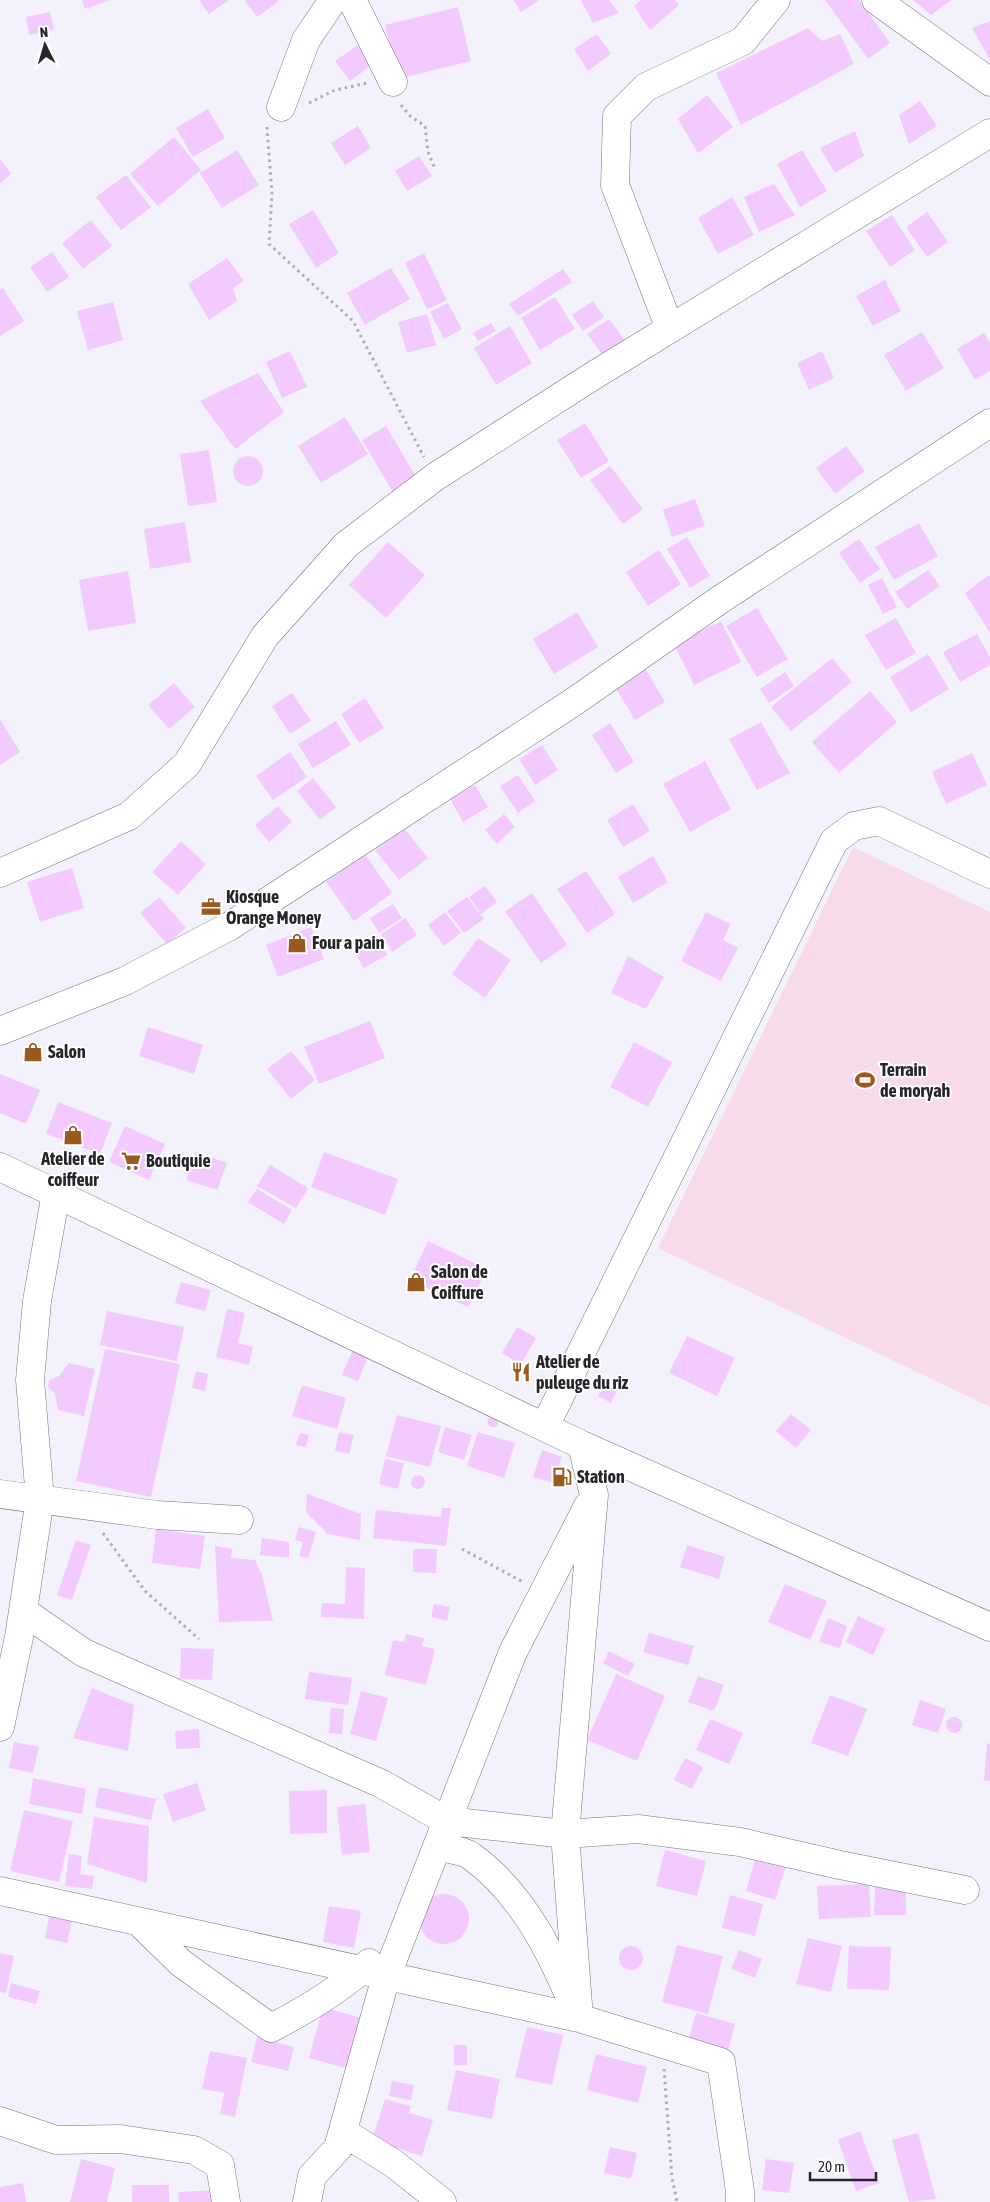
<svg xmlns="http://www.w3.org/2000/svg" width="990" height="2202" font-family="'Asap Condensed',sans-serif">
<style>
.green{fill:#f7dbeb}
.building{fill:#f3cafe}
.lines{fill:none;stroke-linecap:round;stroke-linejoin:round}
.minor-casing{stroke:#777580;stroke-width:29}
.path{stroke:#adacb4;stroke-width:3;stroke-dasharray:2.5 4;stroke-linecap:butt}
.minor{stroke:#fff;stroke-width:28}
.labels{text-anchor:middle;stroke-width:4;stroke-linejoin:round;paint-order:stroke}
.poi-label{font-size:18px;font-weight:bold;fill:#262529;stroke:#fff;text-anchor:start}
</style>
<rect width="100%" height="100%" fill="#f2f1fc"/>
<!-- green -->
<path class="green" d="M 853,847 L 990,912 L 990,1407 L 658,1248 Z"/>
<!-- building -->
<path class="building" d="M 82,0 L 110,0 L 85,9 Z
M 199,0 L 229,0 L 209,14 Z
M 244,0 L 277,0 L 278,2 L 257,17 Z
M 513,0 L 539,0 L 521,12 Z
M 581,0 L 609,0 L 619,13 L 593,23 Z
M 641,0 L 675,0 L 679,5 L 650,30 L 634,6 Z
M 825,0 L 859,0 L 890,43 L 868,59 Z
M 913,0 L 951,0 L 931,15 Z
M 458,7 L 471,61 L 398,79 L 385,25 Z
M 50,12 L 54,29 L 29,35 L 26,17 Z
M 990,21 L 990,60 L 972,28 Z
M 808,28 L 822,41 L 840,34 L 854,64 L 741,125 L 716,73 Z
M 597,34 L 611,54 L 588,71 L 574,49 Z
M 359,44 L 373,64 L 350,81 L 335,61 Z
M 707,95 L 733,127 L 698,153 L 678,119 Z
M 920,101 L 937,126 L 909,144 L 899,115 Z
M 208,109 L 225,138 L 193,157 L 176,128 Z
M 358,126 L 371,148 L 345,165 L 331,143 Z
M 855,131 L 864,156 L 835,173 L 820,148 Z
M 174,137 L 201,170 L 158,206 L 130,174 Z
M 237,150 L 259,185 L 222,208 L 200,173 Z
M 802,150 L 827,191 L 800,207 L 777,164 Z
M 419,156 L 432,176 L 407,191 L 395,171 Z
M 0,159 L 11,174 L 0,183 Z
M 126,175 L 151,207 L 121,230 L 96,197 Z
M 774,184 L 795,215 L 759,232 L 744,197 Z
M 732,197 L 754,235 L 718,254 L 698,218 Z
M 313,210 L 339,253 L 316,268 L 289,224 Z
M 927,212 L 948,242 L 927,257 L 906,227 Z
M 892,215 L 915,250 L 890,267 L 866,231 Z
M 91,220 L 112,246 L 83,269 L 62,243 Z
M 52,252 L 69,277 L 47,292 L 30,267 Z
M 424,253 L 447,300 L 427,309 L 405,263 Z
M 227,258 L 244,281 L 233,288 L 237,301 L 209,320 L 188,284 Z
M 391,268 L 410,299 L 365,325 L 347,293 Z
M 563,269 L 572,282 L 518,316 L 509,304 Z
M 885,280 L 901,311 L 873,326 L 856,296 Z
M 3,288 L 24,321 L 0,336 L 0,290 Z
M 555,297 L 575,329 L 540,350 L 521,318 Z
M 593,301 L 604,317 L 583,331 L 572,315 Z
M 113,302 L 123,340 L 88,350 L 77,311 Z
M 448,303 L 462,329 L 444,339 L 430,312 Z
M 427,314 L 436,345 L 407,353 L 398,322 Z
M 609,319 L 628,344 L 606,360 L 587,334 Z
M 491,323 L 496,331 L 478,341 L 473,333 Z
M 510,326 L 532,363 L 496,385 L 474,348 Z
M 922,332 L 944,368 L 906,391 L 884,355 Z
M 984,333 L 990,343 L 990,371 L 975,380 L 957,349 Z
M 290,351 L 307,387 L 282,398 L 266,362 Z
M 822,351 L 834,378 L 809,390 L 797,363 Z
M 258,373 L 284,412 L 235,449 L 200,401 Z
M 345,417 L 368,454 L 321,483 L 298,446 Z
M 585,423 L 609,461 L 581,478 L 557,440 Z
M 386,426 L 418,480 L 394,494 L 362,440 Z
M 846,446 L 865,471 L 835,494 L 816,468 Z
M 209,450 L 217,502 L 188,506 L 180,454 Z
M233 471a15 15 0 1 1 30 0a15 15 0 1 1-30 0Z
M 610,466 L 643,509 L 623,524 L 590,480 Z
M 695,499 L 705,526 L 672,537 L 663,510 Z
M 185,522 L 191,562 L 150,569 L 144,529 Z
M 919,523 L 938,556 L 894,580 L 875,547 Z
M 687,537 L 710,576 L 690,588 L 667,549 Z
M 859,539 L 880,569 L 860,583 L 839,553 Z
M 388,542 L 425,575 L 386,618 L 349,585 Z
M 659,550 L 681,584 L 648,606 L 626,572 Z
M 928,570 L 940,586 L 907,609 L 895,592 Z
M 128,571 L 136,623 L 88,631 L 79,580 Z
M 989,575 L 990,578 L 990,633 L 965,593 Z
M 882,578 L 897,607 L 883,614 L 868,585 Z
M 757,608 L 788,659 L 757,677 L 726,626 Z
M 577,612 L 598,647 L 554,674 L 533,639 Z
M 896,618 L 916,653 L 886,670 L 865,635 Z
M 721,621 L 741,662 L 694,685 L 674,644 Z
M 977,634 L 990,657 L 990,665 L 960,682 L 943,652 Z
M 928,654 L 949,689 L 911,712 L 890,677 Z
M 832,658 L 852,682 L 791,731 L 771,707 Z
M 645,668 L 665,702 L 635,720 L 615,687 Z
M 785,672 L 794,686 L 769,703 L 760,689 Z
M 174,683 L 195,707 L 169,729 L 148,705 Z
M 870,691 L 897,722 L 839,773 L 812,742 Z
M 292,693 L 311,721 L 290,734 L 272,706 Z
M 365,698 L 384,728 L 359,743 L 341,714 Z
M 0,719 L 20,752 L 0,765 Z
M 336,721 L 351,745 L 313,768 L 298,744 Z
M 761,722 L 790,773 L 757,790 L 729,739 Z
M 610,723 L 634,762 L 616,773 L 592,735 Z
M 542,745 L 558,770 L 535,785 L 519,759 Z
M 290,752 L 307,777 L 273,800 L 256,776 Z
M 972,753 L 987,785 L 946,804 L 932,772 Z
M 705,761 L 731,809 L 690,832 L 663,784 Z
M 518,775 L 535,801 L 518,813 L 500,786 Z
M 313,778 L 336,807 L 320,820 L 297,791 Z
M 475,785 L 488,807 L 463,822 L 450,799 Z
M 633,804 L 650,831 L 623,847 L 607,820 Z
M 278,806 L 292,822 L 269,842 L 255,825 Z
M 504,814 L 515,827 L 497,844 L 485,830 Z
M 404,828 L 428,858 L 399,880 L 375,850 Z
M 181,841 L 206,864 L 178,895 L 152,872 Z
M 365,854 L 392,893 L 354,921 L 326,882 Z
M 653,856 L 668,882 L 633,903 L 618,877 Z
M 72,868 L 84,908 L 40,922 L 27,882 Z
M 586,871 L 615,914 L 587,933 L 557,889 Z
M 485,886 L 497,902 L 481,914 L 469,897 Z
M 532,893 L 567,945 L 541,963 L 505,911 Z
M 159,897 L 186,928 L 167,944 L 140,913 Z
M 467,897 L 484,919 L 464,933 L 447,911 Z
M 393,904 L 402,918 L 379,933 L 370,918 Z
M 445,912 L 461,933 L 444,946 L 428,925 Z
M 706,912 L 731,924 L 723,940 L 738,948 L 721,981 L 681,961 Z
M 405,918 L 417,935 L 392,952 L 381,934 Z
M 311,927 L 324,959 L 278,977 L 266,945 Z
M 478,938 L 511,960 L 485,998 L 452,974 Z
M 379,940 L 387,955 L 364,968 L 355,953 Z
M 628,956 L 664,977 L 646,1009 L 611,993 Z
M 370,1021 L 385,1058 L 319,1084 L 304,1047 Z
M 148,1027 L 203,1045 L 194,1074 L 139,1056 Z
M 634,1042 L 672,1062 L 648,1107 L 610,1087 Z
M 291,1051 L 315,1080 L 291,1099 L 267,1069 Z
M 0,1074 L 40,1090 L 26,1124 L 0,1113 Z
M 58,1102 L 112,1123 L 100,1154 L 46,1134 Z
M 125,1126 L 165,1144 L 149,1180 L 109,1162 Z
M 196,1152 L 227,1163 L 217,1190 L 186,1180 Z
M 324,1152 L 398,1179 L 385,1215 L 311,1187 Z
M 270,1165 L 308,1188 L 296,1208 L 257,1186 Z
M 257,1189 L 292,1210 L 284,1224 L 248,1202 Z
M 428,1241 L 487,1269 L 468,1307 L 410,1280 Z
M 181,1282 L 211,1290 L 205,1311 L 175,1303 Z
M 227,1309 L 245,1313 L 238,1343 L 253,1347 L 249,1365 L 216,1357 Z
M 107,1311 L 184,1327 L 177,1361 L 100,1345 Z
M 517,1327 L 536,1338 L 521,1364 L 502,1353 Z
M 687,1336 L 735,1358 L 717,1396 L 669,1373 Z
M 354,1347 L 369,1354 L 358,1381 L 342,1375 Z
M 105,1349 L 180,1364 L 151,1497 L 76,1481 Z
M 69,1363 L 95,1369 L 84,1416 L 58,1410 L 55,1394 L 48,1387 L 49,1380 L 59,1376 Z
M 196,1371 L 208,1374 L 205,1391 L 192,1388 Z
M 605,1382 L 618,1388 L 611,1403 L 598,1396 Z
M 302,1385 L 346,1398 L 337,1429 L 292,1416 Z
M 791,1414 L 811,1430 L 796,1448 L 776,1431 Z
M 397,1415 L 441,1426 L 430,1467 L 386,1456 Z
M487.5 1422a5.5 5.5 0 1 1 11 0a5.5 5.5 0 1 1-11 0Z
M 445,1427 L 472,1435 L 464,1460 L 438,1452 Z
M 339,1432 L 354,1435 L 349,1454 L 335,1451 Z
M 478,1432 L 515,1443 L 504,1478 L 467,1466 Z
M 300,1433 L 309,1435 L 306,1447 L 296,1445 Z
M 542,1450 L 562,1457 L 553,1483 L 533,1477 Z
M 385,1459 L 404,1463 L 398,1489 L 379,1484 Z
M411 1482a7 7 0 1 1 14 0a7 7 0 1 1-14 0Z
M 307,1494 L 361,1514 L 360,1540 L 328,1534 L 306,1512 Z
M 442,1508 L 451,1508 L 446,1546 L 373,1538 L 376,1510 L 441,1517 Z
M 299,1527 L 316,1532 L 308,1558 L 299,1556 L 303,1542 L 295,1540 Z
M 156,1529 L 205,1536 L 200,1569 L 152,1563 Z
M 262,1538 L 289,1542 L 289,1558 L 260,1555 Z
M 76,1540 L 91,1545 L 72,1600 L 57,1595 Z
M 687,1545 L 725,1557 L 719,1579 L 680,1567 Z
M 215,1546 L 232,1549 L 231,1558 L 255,1560 L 262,1575 L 273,1621 L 219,1622 Z
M 413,1549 L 437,1549 L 436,1573 L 413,1572 Z
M 346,1567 L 365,1568 L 364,1619 L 321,1617 L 322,1603 L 345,1604 Z
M 785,1584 L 827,1601 L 810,1640 L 768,1622 Z
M 434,1604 L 450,1607 L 447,1621 L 431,1617 Z
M 858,1616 L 885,1629 L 873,1655 L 846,1642 Z
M 828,1618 L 847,1626 L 840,1648 L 819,1642 Z
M 649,1633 L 694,1646 L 688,1665 L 643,1652 Z
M 406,1634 L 424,1638 L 422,1646 L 435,1649 L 426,1685 L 385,1675 L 393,1640 L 404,1642 Z
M 181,1648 L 214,1649 L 212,1680 L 180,1679 Z
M 609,1651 L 635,1664 L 628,1676 L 603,1663 Z
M 309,1672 L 352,1678 L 348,1705 L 305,1699 Z
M 616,1674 L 665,1696 L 637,1761 L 587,1740 Z
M 698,1676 L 724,1685 L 714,1711 L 688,1702 Z
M 92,1688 L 134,1705 L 128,1751 L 73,1738 Z
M 361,1691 L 388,1698 L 376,1741 L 350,1734 Z
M 830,1695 L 867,1709 L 848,1756 L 811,1743 Z
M 920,1700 L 946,1709 L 938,1733 L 912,1725 Z
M 331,1708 L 344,1709 L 342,1734 L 329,1733 Z
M946 1725a8 8 0 1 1 16 0a8 8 0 1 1-16 0Z
M 710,1719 L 743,1733 L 729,1764 L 696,1750 Z
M 199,1729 L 200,1748 L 176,1749 L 175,1731 Z
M 14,1742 L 39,1747 L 33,1773 L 9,1768 Z
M 987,1743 L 990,1744 L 990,1781 L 984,1780 Z
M 685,1758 L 703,1767 L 692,1789 L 674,1780 Z
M 33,1778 L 86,1789 L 82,1814 L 29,1804 Z
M 197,1783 L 206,1810 L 173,1822 L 163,1794 Z
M 99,1787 L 156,1799 L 151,1820 L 95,1807 Z
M 327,1790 L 327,1833 L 290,1834 L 289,1791 Z
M 365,1804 L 370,1852 L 342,1855 L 337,1807 Z
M 24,1810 L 73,1821 L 59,1882 L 10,1871 Z
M 94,1817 L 149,1826 L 147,1883 L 87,1864 Z
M 665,1850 L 706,1861 L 697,1896 L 656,1886 Z
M 758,1851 L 788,1860 L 775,1900 L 746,1891 Z
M 69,1854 L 82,1856 L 80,1874 L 94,1876 L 92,1889 L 65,1886 Z
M 869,1884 L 871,1917 L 819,1919 L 817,1886 Z
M 875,1885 L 906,1886 L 906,1915 L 874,1915 Z
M419 1919a25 25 0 1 1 50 0a25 25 0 1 1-50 0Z
M 730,1895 L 763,1904 L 755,1936 L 722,1928 Z
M 329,1906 L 361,1911 L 354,1948 L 323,1942 Z
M 50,1911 L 73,1915 L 67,1943 L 45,1938 Z
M 808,1938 L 842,1946 L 831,1992 L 796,1984 Z
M 677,1945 L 723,1956 L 708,2014 L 662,2002 Z
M619 1958a12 12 0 1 1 24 0a12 12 0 1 1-24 0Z
M 849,1946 L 891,1947 L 889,1990 L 847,1989 Z
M 739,1950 L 762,1959 L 755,1978 L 731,1969 Z
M 0,1953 L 14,1956 L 6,1993 L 0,1992 Z
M 11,1983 L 40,1991 L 36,2004 L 8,1997 Z
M 323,2007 L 361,2018 L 346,2068 L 309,2058 Z
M 696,2013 L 735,2024 L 728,2051 L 688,2041 Z
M 527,2027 L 563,2035 L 552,2085 L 515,2077 Z
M 257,2037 L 294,2047 L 288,2071 L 251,2062 Z
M 454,2045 L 467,2045 L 467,2065 L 454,2065 Z
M 210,2051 L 247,2058 L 235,2117 L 220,2114 L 224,2093 L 202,2089 Z
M 596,2054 L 647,2067 L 638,2103 L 587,2090 Z
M 456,2070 L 500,2079 L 492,2119 L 447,2110 Z
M 392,2081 L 414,2085 L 411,2100 L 389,2096 Z
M 385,2099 L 411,2106 L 409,2113 L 433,2120 L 422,2156 L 372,2140 Z
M 860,2131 L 879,2183 L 856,2191 L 838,2140 Z
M 918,2133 L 936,2199 L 909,2202 L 892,2140 Z
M 610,2147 L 637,2153 L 631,2179 L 604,2173 Z
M 81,2159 L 115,2168 L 107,2202 L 70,2202 Z
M 766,2159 L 794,2163 L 789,2193 L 762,2190 Z
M 23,2183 L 26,2202 L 0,2202 L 0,2187 Z
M 132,2185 L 169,2185 L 169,2202 L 132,2202 Z
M 215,2190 L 216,2202 L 179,2202 L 178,2192 Z"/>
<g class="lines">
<defs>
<path id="minor" d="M 352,0 L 393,82
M 876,0 L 990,82
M 281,107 L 306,40 L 333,0
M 670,329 L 615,185 L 617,116 L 646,87 L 743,41 L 776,0
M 0,873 L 129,816 L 187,764 L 265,636 L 346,545 L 435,477 L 596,374 L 990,133
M 0,1031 L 125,981 L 230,926 L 572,703 L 721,599 L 990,423
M 0,1167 L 582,1445 L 990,1627
M 545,1426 L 834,841 L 854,826 L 879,821 L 990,874
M 0,1494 L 157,1515 L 239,1520
M 23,1611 L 84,1653 L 382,1784 L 447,1821 L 565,1834 L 638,1829 L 740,1842 L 840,1865 L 965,1890
M 0,1727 L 19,1637 L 40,1499 L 30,1380 L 37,1301 L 56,1193
M 437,1846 C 447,1849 462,1850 471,1856 C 525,1895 554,1958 579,2018 L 565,1834 L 594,1495 L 582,1445
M 0,1891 L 579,2018 L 721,2062 L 740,2191 L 740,2202
M 139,1922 L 181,1963 L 271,2028 C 306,2010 340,1990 369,1963
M 0,2121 L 56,2140 L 120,2139 L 194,2150 L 220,2165 L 226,2202
M 343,2132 L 393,2163 L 442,2202
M 307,2202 L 312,2176 L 338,2148 L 386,1977 L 513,1652 L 588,1506"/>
</defs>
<!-- minor casing -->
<use href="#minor" class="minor-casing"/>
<!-- path -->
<path class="path" d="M 309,103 L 335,90 L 367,83
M 401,105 L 410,116 L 425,126 L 428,152 L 435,169
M 267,127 L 272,194 L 269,244 L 353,321 L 424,457
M 103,1533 L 145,1591 L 199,1639
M 462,1549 L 523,1582
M 664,2069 L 672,2178 L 677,2202"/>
<!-- minor -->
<use href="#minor" class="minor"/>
</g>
<!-- icons -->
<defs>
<symbol id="office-bare" viewBox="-9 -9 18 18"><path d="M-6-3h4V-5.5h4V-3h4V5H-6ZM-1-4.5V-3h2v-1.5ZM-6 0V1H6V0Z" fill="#985a1f" stroke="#fff" stroke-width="2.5" paint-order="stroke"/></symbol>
<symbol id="shop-bare" viewBox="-9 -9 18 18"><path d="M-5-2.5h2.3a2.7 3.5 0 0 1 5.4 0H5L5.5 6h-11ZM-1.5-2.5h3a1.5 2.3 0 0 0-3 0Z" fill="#985a1f" stroke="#fff" stroke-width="2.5" paint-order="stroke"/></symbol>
<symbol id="stadium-bare" viewBox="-9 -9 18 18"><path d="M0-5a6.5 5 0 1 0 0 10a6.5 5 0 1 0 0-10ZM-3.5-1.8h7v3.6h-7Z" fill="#985a1f" stroke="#fff" stroke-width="2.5" paint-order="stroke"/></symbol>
<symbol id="supermarket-bare" viewBox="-9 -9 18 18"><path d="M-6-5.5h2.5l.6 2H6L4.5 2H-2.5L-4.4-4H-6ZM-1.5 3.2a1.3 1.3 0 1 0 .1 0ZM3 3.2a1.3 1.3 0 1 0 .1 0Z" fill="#985a1f" stroke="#fff" stroke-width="2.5" paint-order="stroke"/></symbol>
<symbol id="restaurant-bare" viewBox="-9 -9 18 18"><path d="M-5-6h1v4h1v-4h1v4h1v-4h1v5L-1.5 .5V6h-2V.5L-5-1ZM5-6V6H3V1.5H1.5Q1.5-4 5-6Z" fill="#985a1f" stroke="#fff" stroke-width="2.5" paint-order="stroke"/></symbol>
<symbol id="fuel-bare" viewBox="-9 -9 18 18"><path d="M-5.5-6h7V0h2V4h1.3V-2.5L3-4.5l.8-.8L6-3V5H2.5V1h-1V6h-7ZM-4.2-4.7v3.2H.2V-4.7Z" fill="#985a1f" stroke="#fff" stroke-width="2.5" paint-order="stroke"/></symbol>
</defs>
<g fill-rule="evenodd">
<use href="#office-bare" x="197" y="893" width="28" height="28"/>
<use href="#shop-bare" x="283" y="929" width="28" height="28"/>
<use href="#shop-bare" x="19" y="1038" width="28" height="28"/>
<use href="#stadium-bare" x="851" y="1066" width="28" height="28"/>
<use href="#shop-bare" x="59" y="1121" width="28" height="28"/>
<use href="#supermarket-bare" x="117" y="1147" width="28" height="28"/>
<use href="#shop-bare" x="402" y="1268" width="28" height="28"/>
<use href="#restaurant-bare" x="507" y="1358" width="28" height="28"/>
<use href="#fuel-bare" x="548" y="1463" width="28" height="28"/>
</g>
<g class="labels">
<!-- poi labels -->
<g class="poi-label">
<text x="226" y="903">Kiosque<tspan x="226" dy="21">Orange Money</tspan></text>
<text x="312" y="949">Four a pain</text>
<text x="48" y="1058">Salon</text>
<text x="880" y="1076">Terrain<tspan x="880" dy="21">de moryah</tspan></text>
<text x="73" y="1165" text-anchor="middle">Atelier de<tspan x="73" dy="21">coiffeur</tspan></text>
<text x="146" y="1167">Boutiquie</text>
<text x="431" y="1278">Salon de<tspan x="431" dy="21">Coiffure</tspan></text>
<text x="536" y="1368">Atelier de<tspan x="536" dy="21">puleuge du riz</tspan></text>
<text x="577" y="1483">Station</text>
</g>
</g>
<!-- north arrow -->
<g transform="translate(45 45) rotate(355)" stroke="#ffffff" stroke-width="4" paint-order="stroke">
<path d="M0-4L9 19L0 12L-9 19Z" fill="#262529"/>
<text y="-8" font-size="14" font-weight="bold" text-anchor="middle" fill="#262529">N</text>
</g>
<!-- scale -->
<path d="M810 2172v8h66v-8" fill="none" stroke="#262529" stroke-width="2.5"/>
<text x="818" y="2172" font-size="15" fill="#262529" stroke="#ffffff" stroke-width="4" paint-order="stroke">20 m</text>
</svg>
